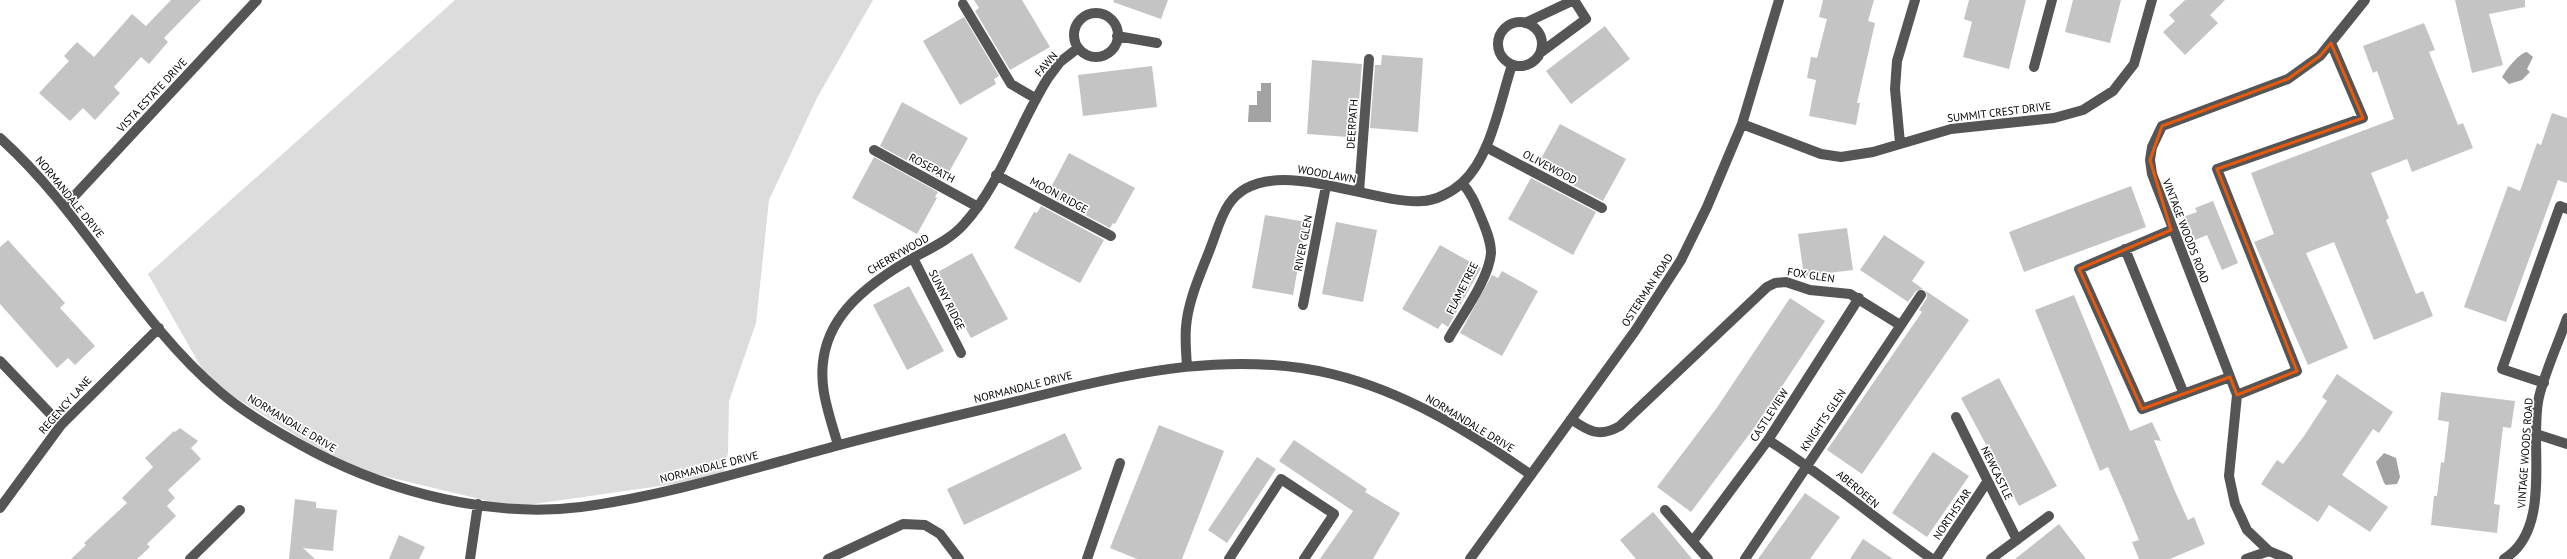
<svg xmlns="http://www.w3.org/2000/svg" width="2567" height="559" font-family="'PT Sans',sans-serif">
<style>
.green{fill:#dcdcdc}
.water{fill:#a3a3a3}
.building{fill:#c4c4c4}
.lines{fill:none;stroke-linecap:round;stroke-linejoin:round}
.minor{stroke:#555;stroke-width:10}
.marked{fill:none;stroke:#e8590c;stroke-width:3;stroke-linejoin:round}
.labels{text-anchor:middle;stroke-width:3.5;stroke-linejoin:round;paint-order:stroke}
.street-label{font-size:11px;fill:#000;stroke:#fff}
</style>
<rect width="100%" height="100%" fill="#fff"/>
<!-- green -->
<path class="green" d="M 455,0 L 873,0 L 817,98 L 769,200 L 756,323 L 729,401 L 728,453 L 723,477 L 513,507 L 346,467 L 209,381 L 148,274 Z"/>
<!-- water -->
<path class="water" d="M 2527,52 L 2533,57 L 2527,69 L 2530,72 L 2522,80 L 2509,84 L 2502,77 C 2507,69 2519,53 2527,52 Z
M 1261,83 L 1271,83 L 1271,122 L 1248,122 L 1249,105 L 1257,105 L 1257,91 L 1261,91 Z
M 2384,453 L 2396,458 L 2400,477 L 2397,484 L 2386,485 L 2384,483 L 2376,462 Z"/>
<!-- building -->
<path class="building" d="M 171,0 L 201,0 L 164,38 L 168,42 L 149,64 L 141,57 L 114,87 L 120,93 L 95,120 L 83,108 L 70,121 L 39,93 L 69,61 L 64,56 L 77,42 L 94,57 L 132,14 L 146,26 Z
M 974,0 L 1022,0 L 1050,47 L 1010,70 L 975,11 L 979,8 Z
M 1114,0 L 1168,0 L 1161,19 L 1113,2 Z
M 1823,0 L 1874,0 L 1868,21 L 1875,23 L 1857,103 L 1860,103 L 1856,125 L 1809,116 L 1816,80 L 1807,78 L 1811,57 L 1817,58 L 1827,19 L 1819,17 Z
M 1969,0 L 2026,0 L 2009,69 L 1963,57 L 1972,22 L 1964,19 Z
M 2073,0 L 2121,0 L 2110,43 L 2065,32 Z
M 2185,0 L 2225,0 L 2210,15 L 2218,23 L 2185,55 L 2163,32 L 2175,21 L 2169,15 Z
M 2455,0 L 2525,0 L 2525,7 L 2489,14 L 2503,65 L 2472,73 Z
M 964,17 L 999,76 L 994,79 L 996,84 L 960,105 L 923,41 Z
M 2424,23 L 2435,50 L 2429,52 L 2458,125 L 2463,123 L 2473,148 L 2412,172 L 2407,159 L 2371,173 L 2389,218 L 2386,220 L 2416,294 L 2423,291 L 2433,316 L 2374,340 L 2334,242 L 2306,253 L 2348,348 L 2308,365 L 2254,242 L 2274,234 L 2251,173 L 2394,119 L 2377,71 L 2373,73 L 2363,46 Z
M 1605,26 L 1630,59 L 1571,104 L 1546,71 Z
M 1382,55 L 1423,58 L 1418,132 L 1370,128 L 1375,65 L 1381,65 Z
M 1312,60 L 1362,64 L 1357,127 L 1349,127 L 1348,137 L 1307,134 Z
M 1152,66 L 1157,107 L 1083,116 L 1078,75 Z
M 902,102 L 968,138 L 944,181 L 880,146 Z
M 2552,113 L 2567,118 L 2567,183 L 2558,180 L 2506,322 L 2464,307 L 2508,186 L 2520,191 L 2537,143 L 2541,145 Z
M 1560,124 L 1626,159 L 1603,201 L 1537,166 Z
M 1069,153 L 1135,188 L 1115,224 L 1113,223 L 1110,228 L 1047,195 Z
M 874,157 L 938,192 L 935,197 L 937,198 L 917,234 L 852,198 Z
M 1531,178 L 1596,212 L 1573,255 L 1508,219 Z
M 2131,186 L 2146,227 L 2024,272 L 2009,232 Z
M 2213,201 L 2238,263 L 2222,270 L 2207,235 L 2193,241 L 2183,217 L 2197,212 L 2195,208 Z
M 1041,206 L 1104,240 L 1080,283 L 1014,248 L 1034,212 L 1037,213 Z
M 1265,215 L 1306,222 L 1293,295 L 1252,288 Z
M 1336,222 L 1377,230 L 1363,302 L 1322,294 Z
M 1847,228 L 1853,270 L 1804,276 L 1798,234 Z
M 1884,235 L 1925,262 L 1912,281 L 1923,289 L 1916,291 L 1908,302 L 1860,270 Z
M 8,240 L 65,303 L 60,308 L 95,346 L 75,365 L 68,358 L 57,368 L 0,304 L 0,247 Z
M 1440,245 L 1481,268 L 1448,327 L 1442,323 L 1438,329 L 1402,309 Z
M 972,253 L 1008,319 L 971,338 L 936,273 Z
M 1502,271 L 1538,291 L 1502,356 L 1460,333 L 1492,275 L 1498,278 Z
M 909,286 L 944,351 L 907,370 L 873,305 Z
M 1926,291 L 1969,320 L 1862,474 L 1827,450 L 1922,312 L 1919,310 L 1927,298 Z
M 2074,295 L 2130,431 L 2152,422 L 2161,441 L 2154,440 L 2174,489 L 2188,520 L 2194,517 L 2205,544 L 2170,559 L 2139,559 L 2132,542 L 2139,540 L 2123,501 L 2108,467 L 2100,471 L 2035,310 Z
M 1790,298 L 1825,321 L 1757,424 L 1691,512 L 1657,487 L 1716,409 Z
M 2337,374 L 2393,412 L 2379,433 L 2373,429 L 2342,475 L 2388,507 L 2370,532 L 2329,505 L 2318,522 L 2261,484 L 2277,460 L 2283,464 L 2304,436 L 2327,401 L 2322,397 Z
M 1999,378 L 2057,486 L 2019,506 L 1961,398 Z
M 2441,392 L 2515,401 L 2511,428 L 2503,427 L 2494,504 L 2500,505 L 2497,533 L 2431,525 L 2434,496 L 2437,496 L 2441,462 L 2444,463 L 2449,422 L 2438,420 Z
M 1159,425 L 1224,451 L 1182,559 L 1137,559 L 1110,548 Z
M 180,428 L 198,441 L 191,448 L 201,459 L 168,490 L 175,498 L 167,506 L 176,516 L 147,544 L 150,547 L 137,559 L 71,559 L 86,545 L 84,543 L 127,503 L 122,498 L 153,467 L 145,458 L 174,431 L 175,432 Z
M 1065,433 L 1082,469 L 964,525 L 947,489 Z
M 1294,440 L 1367,489 L 1365,492 L 1400,513 L 1373,559 L 1320,559 L 1353,511 L 1279,461 Z
M 1933,452 L 1969,476 L 1927,537 L 1892,513 Z
M 1257,457 L 1276,469 L 1227,543 L 1208,530 Z
M 1805,493 L 1840,517 L 1810,559 L 1758,559 Z
M 295,499 L 316,502 L 316,508 L 337,510 L 333,551 L 303,548 L 315,559 L 289,559 Z
M 1653,512 L 1669,531 L 1692,559 L 1636,559 L 1620,540 Z
M 2059,524 L 2086,559 L 2015,559 L 2039,540 Z
M 399,535 L 425,547 L 419,559 L 389,559 Z
M 1863,539 L 1893,559 L 1850,559 Z"/>
<g class="lines">
<!-- minor -->
<path class="minor" d="M 963,4 L 1011,84 L 1035,98
M1074 35a22 22 0 1 1 44 0a22 22 0 1 1-44 0Z
M1498 44a22 22 0 1 1 44 0a22 22 0 1 1-44 0Z
M 1525,23 L 1574,0 L 1586,19 L 1540,53
M 1117,36 L 1157,43
M 2034,67 L 2052,0
M 1742,124 L 1821,154 L 1841,157 L 1873,152 L 1951,129 L 2054,118 L 2083,110 L 2113,91 L 2134,64 L 2152,0
M 0,138 C 84,213 134,319 220,392 C 247,415 282,435 314,452 C 393,493 492,518 581,507 C 664,496 744,471 825,449 C 897,429 970,413 1042,395 C 1137,371 1235,351 1332,374 C 1406,392 1470,432 1531,475
M 1900,143 L 1895,89 L 1897,61 L 1915,0
M 1486,147 L 1602,208
M 874,150 L 978,207
M 996,175 L 1111,236
M 1359,192 L 1369,59
M 65,206 L 257,0
M 2171,230 L 2079,269 L 2142,409 L 2230,377
M 2125,249 L 2184,394
M 913,258 L 961,353
M 1303,305 L 1326,186
M 1449,338 C 1462,315 1489,279 1491,253 C 1491,240 1485,227 1480,215 C 1475,203 1471,193 1462,183
M 0,361 L 61,425
M 1187,366 C 1186,353 1185,339 1186,327 C 1188,300 1201,273 1210,249 C 1216,234 1220,217 1229,204 C 1265,150 1370,205 1422,201 C 1435,201 1452,192 1462,183 C 1491,157 1500,101 1512,65
M 2544,383 L 2502,369 L 2560,206 L 2567,209
M 2237,395 L 2297,371 L 2217,169 L 2363,118 L 2331,43
M 1956,417 L 2017,540
M 1571,419 C 1588,431 1599,438 1620,426 L 1767,287 L 1775,283 L 1786,282 L 1810,290 L 1850,294 L 1900,325
M 2536,434 L 2567,444
M 1768,440 C 1825,476 1877,520 1932,559
M 838,445 C 833,428 827,410 824,393 C 813,328 857,291 906,262 C 926,250 948,242 964,224 C 1000,185 1019,124 1048,78 L 1060,62 L 1078,48
M 0,508 L 61,425 L 159,328
M 1665,510 L 1708,559
M 1693,541 L 1768,440 L 1859,298
M 190,559 L 240,510
M 470,559 L 478,504
M 828,559 L 903,524 L 925,525 L 940,534 L 959,559
M 1087,559 L 1120,463
M 1229,559 L 1281,479 L 1334,514 L 1304,559
M 1470,559 L 1635,331 L 1681,260 L 1707,207 L 1742,124 L 1779,0
M 1745,559 L 1921,295
M 1936,559 L 1987,482
M 1991,559 L 2049,516
M 2246,559 L 2269,551
M 2288,559 L 2269,551 L 2247,530 L 2235,504 L 2229,476 L 2237,395 L 2152,174 L 2150,160 L 2152,147 L 2162,126 L 2288,79 L 2320,56 L 2365,0
M 2504,559 C 2552,530 2530,449 2538,402 C 2542,378 2559,342 2567,318"/>
</g>
<!-- marked area -->
<path class="marked" d="M 2331,43 L 2363,118 L 2217,169 L 2297,371 L 2237,395 L 2230,377 L 2142,409 L 2079,269 L 2171,230 L 2150,160 L 2162,126 L 2288,79 L 2320,56 Z"/>
<g class="labels">
<!-- street labels -->
<g class="street-label">
<text transform="translate(1046 64) rotate(-50)" y="4">FAWN</text>
<text transform="translate(152 95) rotate(-47)" y="4">VISTA ESTATE DRIVE</text>
<text transform="translate(1999 112) rotate(-7)" y="4">SUMMIT CREST DRIVE</text>
<text transform="translate(1352 124) rotate(-86)" y="4">DEERPATH</text>
<text transform="translate(1550 167) rotate(28)" y="4">OLIVEWOOD</text>
<text transform="translate(932 168) rotate(28)" y="4">ROSEPATH</text>
<text transform="translate(1327 174) rotate(10)" y="4">WOODLAWN</text>
<text transform="translate(1059 195) rotate(28)" y="4">MOON RIDGE</text>
<text transform="translate(70 197) rotate(51)" y="4">NORMANDALE DRIVE</text>
<text transform="translate(2186 231) rotate(69)" y="4">VINTAGE WOODS ROAD</text>
<text transform="translate(1303 243) rotate(-79)" y="4">RIVER GLEN</text>
<text transform="translate(898 254) rotate(-30)" y="4">CHERRYWOOD</text>
<text transform="translate(1811 275) rotate(9)" y="4">FOX GLEN</text>
<text transform="translate(1462 288) rotate(-63)" y="4">FLAMETREE</text>
<text transform="translate(1647 290) rotate(-57)" y="4">OSTERMAN ROAD</text>
<text transform="translate(947 300) rotate(63)" y="4">SUNNY RIDGE</text>
<text transform="translate(1023 387) rotate(-14)" y="4">NORMANDALE DRIVE</text>
<text transform="translate(65 405) rotate(-48)" y="4">REGENCY LANE</text>
<text transform="translate(1769 415) rotate(-57)" y="4">CASTLEVIEW</text>
<text transform="translate(1823 420) rotate(-56)" y="4">KNIGHTS GLEN</text>
<text transform="translate(292 423) rotate(31)" y="4">NORMANDALE DRIVE</text>
<text transform="translate(1470 423) rotate(31)" y="4">NORMANDALE DRIVE</text>
<text transform="translate(2525 453) rotate(-86)" y="4">VINTAGE WOODS ROAD</text>
<text transform="translate(709 467) rotate(-14)" y="4">NORMANDALE DRIVE</text>
<text transform="translate(1997 473) rotate(64)" y="4">NEWCASTLE</text>
<text transform="translate(1858 489) rotate(40)" y="4">ABERDEEN</text>
<text transform="translate(1952 514) rotate(-56)" y="4">NORTHSTAR</text>
</g>
</g>
</svg>
